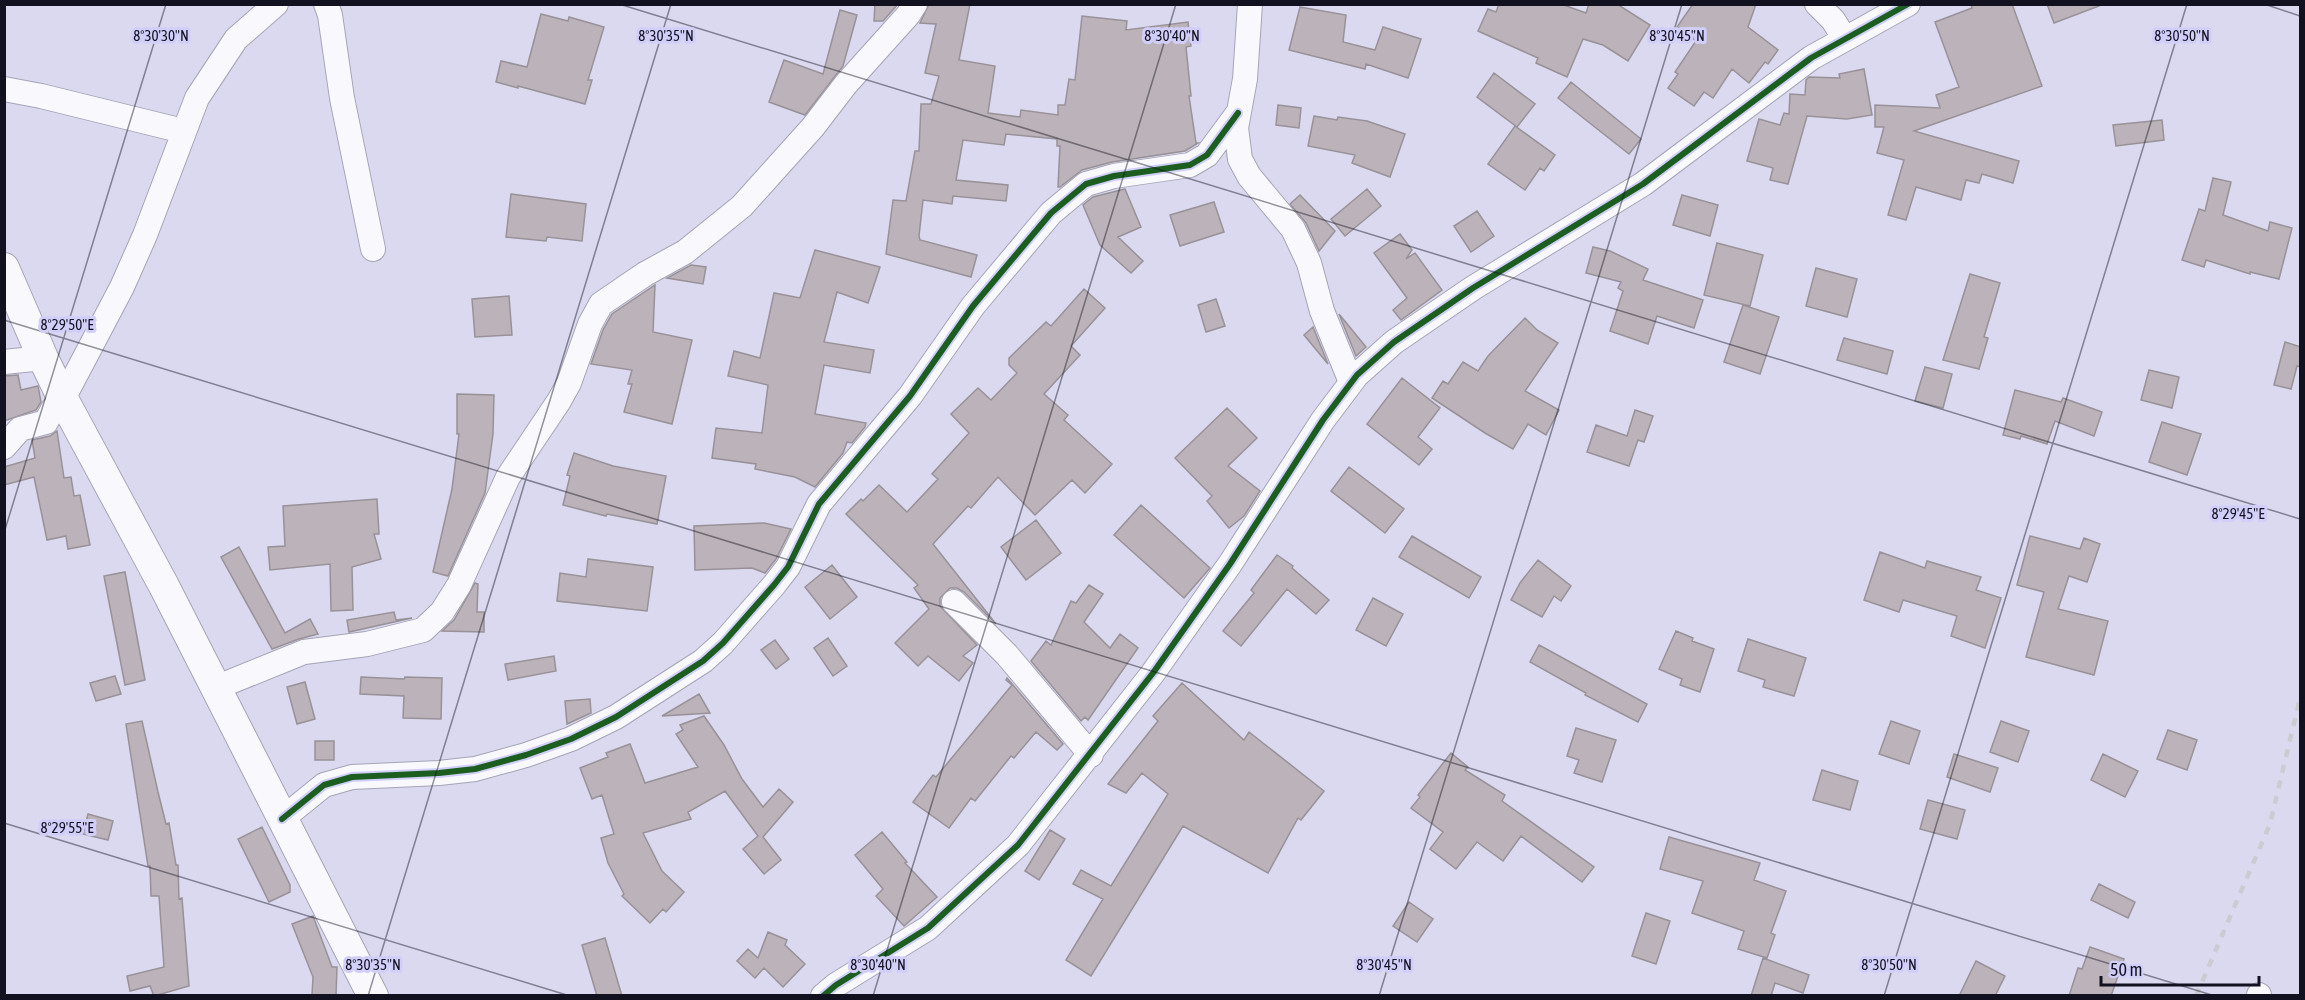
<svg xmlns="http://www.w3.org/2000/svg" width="2305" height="1000" font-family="'Asap Condensed',sans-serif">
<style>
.building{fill:#bcb3ba;stroke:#999198;stroke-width:1.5}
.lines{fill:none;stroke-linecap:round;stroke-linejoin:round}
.minor-casing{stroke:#a5a4b6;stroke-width:26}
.tertiary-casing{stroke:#a5a4b6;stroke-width:32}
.minor{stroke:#f9f9fd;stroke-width:24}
.tertiary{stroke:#f9f9fd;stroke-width:30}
.rail{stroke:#cccbd2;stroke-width:4.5;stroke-dasharray:8 8;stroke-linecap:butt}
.cycleway-casing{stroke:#d1cffa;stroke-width:10}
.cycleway{stroke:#1b5e20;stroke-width:6}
.ticks{fill:none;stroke:#12111f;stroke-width:1.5;stroke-opacity:0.45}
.ticks-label{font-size:15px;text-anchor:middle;fill:#12111f;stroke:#d1cffa;stroke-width:6;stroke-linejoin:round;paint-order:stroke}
</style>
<rect width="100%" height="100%" fill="#dad9f0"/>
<!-- building -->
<path class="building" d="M 875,4 L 898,4 L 883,21 L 874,21 Z
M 929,4 L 970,4 L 959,60 L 995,66 L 988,113 L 1020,117 L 1021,110 L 1058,115 L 1058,105 L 1065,105 L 1069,79 L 1075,80 L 1082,16 L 1127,21 L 1126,30 L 1188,22 L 1191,46 L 1186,47 L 1191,96 L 1189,96 L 1196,143 L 1198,143 L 1185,151 L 1112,162 L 1082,170 L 1060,187 L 1058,187 L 1060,146 L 1057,146 L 1057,139 L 1006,134 L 1004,145 L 963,140 L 956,180 L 1008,185 L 1006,201 L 953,196 L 952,204 L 923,200 L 919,236 L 920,240 L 977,255 L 971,277 L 886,254 L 893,200 L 906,201 L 915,151 L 919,151 L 921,104 L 931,104 L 939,76 L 925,73 L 936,24 L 920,23 Z
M 1499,4 L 1561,4 L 1586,13 L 1589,4 L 1617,4 L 1650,25 L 1628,61 L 1603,45 L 1583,39 L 1567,77 L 1536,63 L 1538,58 L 1478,31 L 1488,9 L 1496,12 Z
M 1693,4 L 1756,4 L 1748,27 L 1778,50 L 1768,64 L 1765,62 L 1749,83 L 1732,69 L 1713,98 L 1704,92 L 1694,106 L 1668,88 L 1678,74 L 1675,72 L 1696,41 L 1677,27 Z
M 1971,4 L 2012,4 L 2042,86 L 1914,131 L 2019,161 L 2013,183 L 1982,174 L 1979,183 L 1966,180 L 1961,200 L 1916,187 L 1906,220 L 1888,215 L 1904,160 L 1877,153 L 1884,127 L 1875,127 L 1875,105 L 1940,108 L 1936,95 L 1959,87 L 1935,22 L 1972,8 Z
M 2047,4 L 2099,4 L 2099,6 L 2054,23 Z
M 1300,7 L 1346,15 L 1343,42 L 1375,50 L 1383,27 L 1421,39 L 1408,78 L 1366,64 L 1365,69 L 1289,50 Z
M 840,10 L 857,15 L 843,66 L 805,115 L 769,102 L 784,60 L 823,74 Z
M 541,14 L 568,21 L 569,17 L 604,27 L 588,80 L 592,80 L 585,104 L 518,86 L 518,88 L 496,82 L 501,61 L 527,67 Z
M 1864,69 L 1872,115 L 1847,119 L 1807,116 L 1788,184 L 1770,180 L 1773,168 L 1747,161 L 1759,119 L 1780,125 L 1784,113 L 1789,114 L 1790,94 L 1805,95 L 1806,80 L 1809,77 L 1840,78 L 1839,74 Z
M 1494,73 L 1535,104 L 1517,127 L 1477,97 Z
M 1571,82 L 1641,139 L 1629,154 L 1558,98 Z
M 1278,105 L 1301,108 L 1299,128 L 1276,125 Z
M 1314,116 L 1337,120 L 1338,117 L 1367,121 L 1405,134 L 1390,177 L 1352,163 L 1355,155 L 1308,146 Z
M 2162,120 L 2164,140 L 2116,146 L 2113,125 Z
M 1515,126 L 1555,155 L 1544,171 L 1540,168 L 1525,190 L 1488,164 Z
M 2213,178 L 2231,182 L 2223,215 L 2268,231 L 2270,222 L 2292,228 L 2279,279 L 2250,272 L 2250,274 L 2206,260 L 2204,267 L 2182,260 L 2199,209 L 2205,211 Z
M 1125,189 L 1141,227 L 1118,237 L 1143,261 L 1131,273 L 1100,245 L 1083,205 L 1093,197 Z
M 1367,189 L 1381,206 L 1345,236 L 1331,219 Z
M 511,194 L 586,204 L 582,241 L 547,237 L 546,241 L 506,237 Z
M 1300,195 L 1335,231 L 1319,251 L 1306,223 L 1290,204 Z
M 1682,195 L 1718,205 L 1710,236 L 1673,225 Z
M 1214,202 L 1224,232 L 1180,246 L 1170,215 Z
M 1477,211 L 1494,236 L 1471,252 L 1454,226 Z
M 1400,234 L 1412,250 L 1406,259 L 1415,253 L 1442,290 L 1401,320 L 1393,310 L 1407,298 L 1374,253 Z
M 1717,243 L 1763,255 L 1750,306 L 1704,295 Z
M 1593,247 L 1610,251 L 1648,269 L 1643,280 L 1703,300 L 1694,328 L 1657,316 L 1648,344 L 1610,331 L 1623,291 L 1618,288 L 1621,282 L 1586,273 Z
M 815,250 L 880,267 L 868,303 L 837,292 L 824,342 L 874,350 L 870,373 L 824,365 L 815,414 L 866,423 L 865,427 L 852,443 L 847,442 L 843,453 L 815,487 L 795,477 L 755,469 L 756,464 L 712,458 L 716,428 L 762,433 L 768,385 L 728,376 L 734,351 L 760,358 L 774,293 L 800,298 Z
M 691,265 L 706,267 L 703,284 L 667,278 Z
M 1816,268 L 1857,279 L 1847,317 L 1806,306 Z
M 1970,274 L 2000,283 L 1984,337 L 1988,338 L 1979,369 L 1943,360 Z
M 655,285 L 653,332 L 692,340 L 672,424 L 624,412 L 632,384 L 628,384 L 632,370 L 591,364 L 603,330 L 612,314 Z
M 1084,289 L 1105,308 L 1071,346 L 1080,355 L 1044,394 L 1068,415 L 1064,420 L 1112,464 L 1085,493 L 1072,480 L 1035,515 L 998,477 L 971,508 L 968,506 L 933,544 L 996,624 L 964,592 L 957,588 L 950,588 L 940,598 L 940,606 L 977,645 L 963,656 L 973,663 L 959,681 L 928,656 L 918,666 L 895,643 L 929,609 L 914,588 L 918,585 L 846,514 L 861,499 L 863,501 L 879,485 L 907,512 L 938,479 L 932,474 L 969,433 L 951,414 L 978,388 L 991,400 L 1017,373 L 1009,365 L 1009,358 L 1046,322 L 1051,326 Z
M 509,296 L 512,335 L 475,337 L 472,299 Z
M 1216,299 L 1225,326 L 1206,332 L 1198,305 Z
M 1743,305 L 1779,317 L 1760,374 L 1724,362 Z
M 1339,314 L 1366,347 L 1356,356 Z
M 1525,318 L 1537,330 L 1558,343 L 1525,391 L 1559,410 L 1546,435 L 1528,424 L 1513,449 L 1485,433 L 1432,398 L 1443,381 L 1448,384 L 1463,362 L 1478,371 L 1488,356 Z
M 1313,327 L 1328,364 L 1304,335 Z
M 1844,338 L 1893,351 L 1887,374 L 1837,360 Z
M 2285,342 L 2301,347 L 2301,367 L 2297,366 L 2291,389 L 2274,385 Z
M 1925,367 L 1952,374 L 1943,408 L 1915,401 Z
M 2149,370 L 2179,377 L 2172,408 L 2141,400 Z
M 18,375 L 21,390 L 38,386 L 41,402 L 36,410 L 4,421 L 4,376 Z
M 1402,378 L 1440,408 L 1418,437 L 1432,449 L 1419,465 L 1367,424 Z
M 2015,390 L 2061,402 L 2063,398 L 2102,412 L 2094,436 L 2055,421 L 2047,444 L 2021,436 L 2020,439 L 2003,435 Z
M 457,394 L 494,395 L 493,434 L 485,493 L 448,576 L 433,572 L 452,489 L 459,434 L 457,434 Z
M 1227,408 L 1257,438 L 1228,466 L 1260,491 L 1244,516 L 1229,528 L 1207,501 L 1212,496 L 1175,458 Z
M 1635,410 L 1653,416 L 1644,442 L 1638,440 L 1629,466 L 1587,452 L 1596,425 L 1627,436 Z
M 2162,422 L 2201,434 L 2187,475 L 2149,462 Z
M 57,431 L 64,478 L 71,477 L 74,496 L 80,495 L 90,545 L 68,549 L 66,536 L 47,540 L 34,477 L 4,485 L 4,467 L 35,458 L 32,440 L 50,436 Z
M 574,453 L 613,466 L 666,476 L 657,524 L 607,514 L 606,516 L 563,505 L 570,476 L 567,475 Z
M 1349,467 L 1404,509 L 1385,533 L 1331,491 Z
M 377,499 L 379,534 L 374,534 L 381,559 L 352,567 L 353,610 L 331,611 L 330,564 L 270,570 L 268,547 L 285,546 L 283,506 Z
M 1141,505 L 1210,568 L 1184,598 L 1114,535 Z
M 1036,520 L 1061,553 L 1026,580 L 1001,547 Z
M 764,523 L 791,529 L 776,559 L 765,573 L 752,568 L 695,570 L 694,526 Z
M 1412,536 L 1481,577 L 1469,598 L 1399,557 Z
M 2030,536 L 2080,549 L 2084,538 L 2100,544 L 2087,582 L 2069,576 L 2058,609 L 2108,621 L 2094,675 L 2026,657 L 2044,592 L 2017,585 Z
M 239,547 L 285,633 L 310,619 L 318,634 L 299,639 L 272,649 L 221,557 Z
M 1880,552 L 1925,568 L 1927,561 L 1981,577 L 1976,590 L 2001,598 L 1985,648 L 1951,636 L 1957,616 L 1903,600 L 1899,612 L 1864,600 Z
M 1277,555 L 1293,566 L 1292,568 L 1329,600 L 1316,614 L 1287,589 L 1241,646 L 1223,631 L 1254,593 L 1251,590 Z
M 588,559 L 653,567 L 647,611 L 557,601 L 560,573 L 586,577 Z
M 1538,560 L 1571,586 L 1561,601 L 1554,596 L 1542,617 L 1511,600 L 1520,583 Z
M 832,565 L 857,597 L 830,619 L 805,587 Z
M 125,572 L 145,680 L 125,685 L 104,576 Z
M 475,583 L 478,584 L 477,612 L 484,612 L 484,632 L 442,631 L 454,620 Z
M 1089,585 L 1103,594 L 1084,622 L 1110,648 L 1120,634 L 1138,648 L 1088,720 L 1085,717 L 1081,721 L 1031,661 L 1046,641 L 1051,645 L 1071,601 L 1076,603 Z
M 1373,598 L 1403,614 L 1386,646 L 1356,630 Z
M 394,612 L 396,620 L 412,618 L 349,632 L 347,620 Z
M 1676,631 L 1693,638 L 1692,641 L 1714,649 L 1700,692 L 1680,685 L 1682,679 L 1659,669 Z
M 828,638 L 847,666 L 833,676 L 814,648 Z
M 1748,639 L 1806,658 L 1794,696 L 1763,687 L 1765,680 L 1738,671 Z
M 775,640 L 789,659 L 776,669 L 761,650 Z
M 1539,645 L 1647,704 L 1638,722 L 1585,695 L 1586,693 L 1530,662 Z
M 554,656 L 556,671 L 508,680 L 505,664 Z
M 115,676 L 121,694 L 96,701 L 90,683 Z
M 361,677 L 404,679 L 405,677 L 442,678 L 441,719 L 403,718 L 404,696 L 360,694 Z
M 1007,678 L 1063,744 L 1057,750 L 1036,732 L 1014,758 L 1011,756 L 975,801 L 971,798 L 949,828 L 913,802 L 933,775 L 936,777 L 1012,685 L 1006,680 Z
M 305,682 L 315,719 L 297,724 L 287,687 Z
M 1182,683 L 1244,740 L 1249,732 L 1324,791 L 1301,820 L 1298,818 L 1268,873 L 1183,826 L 1091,976 L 1066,960 L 1103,899 L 1073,884 L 1081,870 L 1111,886 L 1168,794 L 1142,773 L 1126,793 L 1108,784 L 1158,721 L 1153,716 Z
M 699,694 L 710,713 L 662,716 Z
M 590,699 L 591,713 L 567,724 L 565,701 Z
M 704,716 L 724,745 L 742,779 L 763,807 L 779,789 L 793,802 L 763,837 L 781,860 L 764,874 L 743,849 L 758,836 L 725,791 L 688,812 L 691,819 L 643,833 L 662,871 L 684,892 L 666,912 L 663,909 L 650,923 L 622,896 L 624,894 L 608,863 L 601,838 L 614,834 L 602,795 L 592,799 L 580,768 L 608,757 L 606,753 L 630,744 L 645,783 L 698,767 L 676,734 L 683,730 L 680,725 Z
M 142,721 L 158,792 L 166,824 L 169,823 L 176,865 L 178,865 L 179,899 L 182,898 L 189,986 L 154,996 L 150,986 L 130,991 L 127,976 L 164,967 L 159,896 L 151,896 L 150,866 L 148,866 L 126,724 Z
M 1891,721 L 1920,731 L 1909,764 L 1879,754 Z
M 2001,721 L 2029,731 L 2018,762 L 1990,752 Z
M 1576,728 L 1616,740 L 1602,782 L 1574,773 L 1579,760 L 1567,756 Z
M 2168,730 L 2197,740 L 2187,770 L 2157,759 Z
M 315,741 L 334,741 L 334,760 L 315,760 Z
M 1451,753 L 1468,767 L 1465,770 L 1505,795 L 1502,801 L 1594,867 L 1582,882 L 1521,836 L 1503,861 L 1477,842 L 1456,869 L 1430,849 L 1443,832 L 1411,808 L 1420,797 L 1418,795 Z
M 1954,754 L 1998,768 L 1990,792 L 1947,777 Z
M 2103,754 L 2138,771 L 2125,797 L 2091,780 Z
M 1822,770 L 1858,781 L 1850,810 L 1813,800 Z
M 1928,800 L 1965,810 L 1957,839 L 1920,829 Z
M 88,814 L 113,821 L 108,840 L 83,834 Z
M 262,827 L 290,885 L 290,892 L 269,902 L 238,839 Z
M 1050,830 L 1065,839 L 1039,880 L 1025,871 Z
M 882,832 L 907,862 L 905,863 L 937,897 L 904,926 L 876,896 L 883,889 L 855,855 Z
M 1669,837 L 1760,863 L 1754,880 L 1786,891 L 1771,933 L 1775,935 L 1767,958 L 1738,949 L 1744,931 L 1692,913 L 1703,881 L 1660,869 Z
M 2099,884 L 2135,902 L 2128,918 L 2091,900 Z
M 1409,902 L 1433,919 L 1417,942 L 1393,926 Z
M 1646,913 L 1670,921 L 1656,964 L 1632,956 Z
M 313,916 L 332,967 L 337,967 L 336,996 L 312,996 L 313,977 L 292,924 Z
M 768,932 L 787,940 L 785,945 L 805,964 L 783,987 L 764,968 L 755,978 L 737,961 L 748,949 L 758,958 Z
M 605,938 L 622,996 L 597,996 L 582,945 Z
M 2090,947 L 2124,959 L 2111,996 L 2069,996 L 2078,968 L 2082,969 Z
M 1763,958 L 1809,975 L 1803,993 L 1775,983 L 1771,996 L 1751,996 Z
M 1976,961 L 2005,976 L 1995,996 L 1959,996 Z"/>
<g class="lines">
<defs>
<path id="minor" d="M 326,4 L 330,15 L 342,98 L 373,249
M 1250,4 L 1245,79 L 1236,128 L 1240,159 L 1249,176 L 1293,229 L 1309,263 L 1322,311 L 1351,382
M 1817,4 L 1833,20 L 1845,39
M 4,89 L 41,96 L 183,131
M 4,362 L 43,358
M 4,447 L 20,429 L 46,422 L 53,409 L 63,399 L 122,287 L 145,235 L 197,98 L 236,39 L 276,4
M 954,602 L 1007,655 L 1091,755
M 215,688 L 304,652 L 367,644 L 423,630 L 442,612 L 459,585 L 508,477 L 559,401 L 569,383 L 590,324 L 601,304 L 645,274 L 685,252 L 742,206 L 813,127 L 846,84 L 908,15 L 915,4
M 282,819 L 324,785 L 352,777 L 439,773 L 475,769 L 526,755 L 571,739 L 616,717 L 703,661 L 723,643 L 774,585 L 788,567 L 819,504 L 910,396 L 973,306 L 1051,213 L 1086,184 L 1114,176 L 1190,165 L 1207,155 L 1238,113
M 823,996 L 836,985 L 928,928 L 1018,845 L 1153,673 L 1230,564 L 1323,420 L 1357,375 L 1394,342 L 1473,288 L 1643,184 L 1811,58 L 1908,4
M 2259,996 L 2259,995"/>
<path id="tertiary" d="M 4,268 L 43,358 L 63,399 L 164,586 L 373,996"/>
</defs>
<!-- minor casing -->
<use href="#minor" class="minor-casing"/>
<!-- tertiary casing -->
<use href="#tertiary" class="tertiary-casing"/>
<!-- minor -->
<use href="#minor" class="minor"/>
<!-- tertiary -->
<use href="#tertiary" class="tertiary"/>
<!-- rail -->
<path class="rail" d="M 2196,996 L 2270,824 L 2300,698"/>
<defs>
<path id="cycleway" d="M 282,819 L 324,785 L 352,777 L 439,773 L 475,769 L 526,755 L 571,739 L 616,717 L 703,661 L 723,643 L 774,585 L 788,567 L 819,504 L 910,396 L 973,306 L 1051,213 L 1086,184 L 1114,176 L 1190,165 L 1207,155 L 1238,113
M 823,996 L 836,985 L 928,928 L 1018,845 L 1153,673 L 1230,564 L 1323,420 L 1357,375 L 1394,342 L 1473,288 L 1643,184 L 1811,58 L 1908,4"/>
</defs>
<!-- cycleway casing -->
<use href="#cycleway" class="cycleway-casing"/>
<!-- cycleway -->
<use href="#cycleway" class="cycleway"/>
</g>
<!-- ticks -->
<path class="ticks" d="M 619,4 L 2300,519M 2264,4 L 2300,16M 4,320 L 2215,996M 4,533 L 166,4M 4,823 L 570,996M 368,996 L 671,4M 873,996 L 1176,4M 1379,996 L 1682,4M 1884,996 L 2187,4"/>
<g class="ticks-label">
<text x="161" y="41">8°30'30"N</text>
<text x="666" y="41">8°30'35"N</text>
<text x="1172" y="41">8°30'40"N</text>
<text x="1677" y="41">8°30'45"N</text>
<text x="2182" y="41">8°30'50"N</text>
<text x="67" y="330">8°29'50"E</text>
<text x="2238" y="519">8°29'45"E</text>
<text x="67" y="833">8°29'55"E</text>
<text x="373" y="970">8°30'35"N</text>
<text x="878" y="970">8°30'40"N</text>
<text x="1384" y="970">8°30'45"N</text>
<text x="1889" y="970">8°30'50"N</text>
</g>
<!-- border -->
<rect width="2305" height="1000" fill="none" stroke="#12111f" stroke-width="12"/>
<!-- scale -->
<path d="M2101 976v9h158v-9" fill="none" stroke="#12111f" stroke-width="3"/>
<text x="2110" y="976" font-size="18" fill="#12111f" stroke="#d1cffa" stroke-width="4.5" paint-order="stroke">50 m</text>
</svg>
